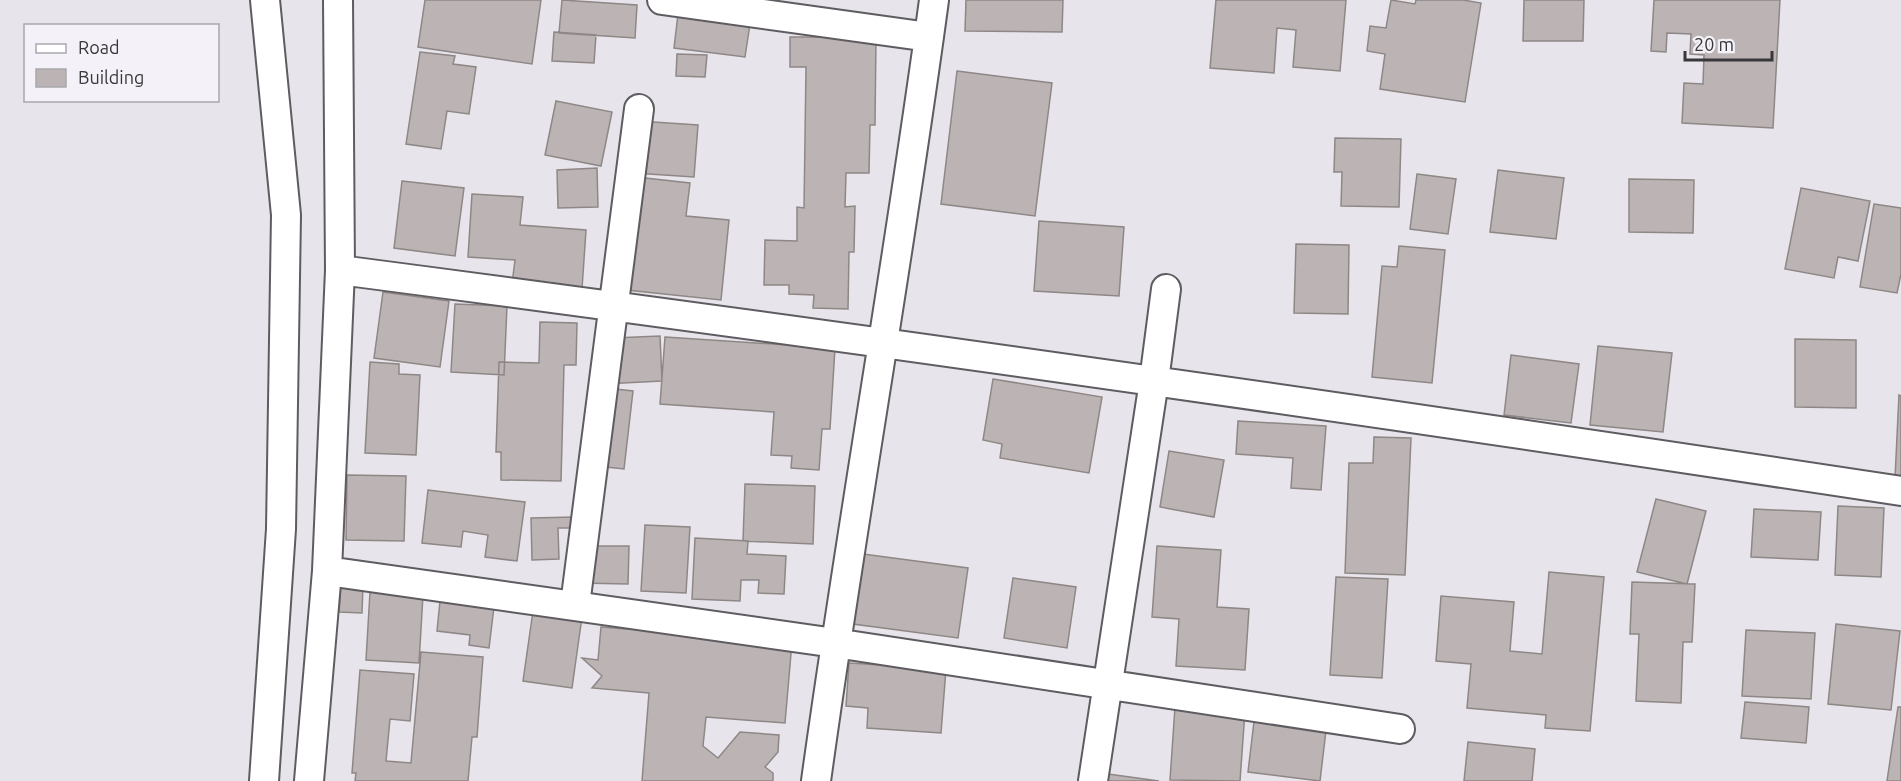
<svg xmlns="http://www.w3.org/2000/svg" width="1901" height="781" font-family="Ubuntu,sans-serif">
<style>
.building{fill:#bcb4b4;stroke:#8e8786;stroke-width:1.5}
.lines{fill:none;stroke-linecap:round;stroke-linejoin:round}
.minor-casing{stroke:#5e5c61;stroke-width:32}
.minor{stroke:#fff;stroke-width:28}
</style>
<rect width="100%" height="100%" fill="#e7e5eb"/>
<!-- building -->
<path class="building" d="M 425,0 L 541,0 L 532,64 L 418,47 Z
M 562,0 L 637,5 L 635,38 L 559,33 Z
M 966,0 L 1063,0 L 1062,32 L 965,31 Z
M 1216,0 L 1346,0 L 1340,71 L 1293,67 L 1296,30 L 1277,28 L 1274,73 L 1210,68 Z
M 1391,0 L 1415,4 L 1416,0 L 1463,0 L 1481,3 L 1465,102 L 1380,89 L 1385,54 L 1367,51 L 1370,26 L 1386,28 Z
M 1524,0 L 1584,0 L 1583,41 L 1523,41 Z
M 1654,0 L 1780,0 L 1773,128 L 1682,123 L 1684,83 L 1703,84 L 1704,55 L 1690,54 L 1691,34 L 1667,33 L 1666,52 L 1651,51 Z
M 678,14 L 750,24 L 745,57 L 674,48 Z
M 554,32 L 596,35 L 594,63 L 552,61 Z
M 790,37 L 876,37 L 875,125 L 870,125 L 869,173 L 846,173 L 845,207 L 855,206 L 854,252 L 849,252 L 848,309 L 813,308 L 814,295 L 789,294 L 789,285 L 764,285 L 765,240 L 797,241 L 797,207 L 804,208 L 806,67 L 790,67 Z
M 420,52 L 455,56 L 453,64 L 476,67 L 469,114 L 447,111 L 441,149 L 406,144 Z
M 677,54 L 707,55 L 705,77 L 676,76 Z
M 957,71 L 1052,83 L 1035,216 L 941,204 Z
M 556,101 L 612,112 L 601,166 L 545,155 Z
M 638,121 L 698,125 L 694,177 L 634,173 Z
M 1335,138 L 1401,139 L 1399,207 L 1341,206 L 1342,172 L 1334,172 Z
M 597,168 L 598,207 L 558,208 L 557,170 Z
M 1498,170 L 1564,178 L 1556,239 L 1490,232 Z
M 1417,174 L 1456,179 L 1448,234 L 1410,229 Z
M 636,177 L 690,183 L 686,216 L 729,220 L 721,300 L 607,288 Z
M 1629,179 L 1694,180 L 1693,233 L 1629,232 Z
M 402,181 L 464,188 L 455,256 L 394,248 Z
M 1801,188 L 1870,201 L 1858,261 L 1838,257 L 1834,278 L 1785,269 Z
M 472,194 L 523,197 L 520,225 L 586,230 L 582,289 L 512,284 L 515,260 L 468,257 Z
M 1874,204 L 1901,208 L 1901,274 L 1897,293 L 1860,287 Z
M 1039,221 L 1124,227 L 1119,296 L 1034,291 Z
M 1296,244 L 1349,245 L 1348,314 L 1294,313 Z
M 1399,246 L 1445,250 L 1432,383 L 1372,377 L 1382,266 L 1397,267 Z
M 383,292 L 449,301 L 440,367 L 374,358 Z
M 455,304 L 507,306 L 504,375 L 451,372 Z
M 540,322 L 577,323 L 576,365 L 564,365 L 561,481 L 501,480 L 501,452 L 496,452 L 499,362 L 539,363 Z
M 660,336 L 662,381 L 604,384 L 613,338 Z
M 665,337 L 835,348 L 830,429 L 822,429 L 819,470 L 791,468 L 792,456 L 771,455 L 774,412 L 660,404 Z
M 1795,339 L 1856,340 L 1856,408 L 1795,407 Z
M 1598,346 L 1672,353 L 1663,432 L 1590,425 Z
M 1511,355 L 1579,364 L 1571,423 L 1504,415 Z
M 370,362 L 399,364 L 399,374 L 420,375 L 416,455 L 365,453 Z
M 993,379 L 1102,397 L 1089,473 L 1000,458 L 1002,444 L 983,440 Z
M 597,387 L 633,391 L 624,469 L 587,465 Z
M 1899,395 L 1901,396 L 1901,478 L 1895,478 Z
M 1238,421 L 1326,426 L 1321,490 L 1291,488 L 1293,458 L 1236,454 Z
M 1374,437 L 1411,438 L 1405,575 L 1345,573 L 1349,463 L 1373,463 Z
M 1169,451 L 1224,460 L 1214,517 L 1160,507 Z
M 347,475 L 406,476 L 404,541 L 346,540 Z
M 745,484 L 815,486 L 813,544 L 743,541 Z
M 428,490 L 525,502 L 517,561 L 485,557 L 488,535 L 463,531 L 461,547 L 422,543 Z
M 1656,499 L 1706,511 L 1687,584 L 1637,572 Z
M 1838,506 L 1884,508 L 1881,577 L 1835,575 Z
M 1754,509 L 1821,512 L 1818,560 L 1751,557 Z
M 575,517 L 576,528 L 558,528 L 559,559 L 532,560 L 531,518 Z
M 645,525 L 690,527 L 686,593 L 641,591 Z
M 695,538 L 748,541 L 747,554 L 786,556 L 784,594 L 758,593 L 759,580 L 741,580 L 740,601 L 692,599 Z
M 580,546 L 629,546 L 628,584 L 579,583 Z
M 1157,546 L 1221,550 L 1217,607 L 1249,609 L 1245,670 L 1176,666 L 1179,619 L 1152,617 Z
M 863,554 L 968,568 L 958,638 L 853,624 Z
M 1549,572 L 1604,577 L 1590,731 L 1545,728 L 1546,715 L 1467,708 L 1471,664 L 1436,661 L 1441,596 L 1514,602 L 1510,651 L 1542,654 Z
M 1336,577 L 1388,579 L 1382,678 L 1330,675 Z
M 1013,578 L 1076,587 L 1067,648 L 1004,638 Z
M 1632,582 L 1695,584 L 1692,642 L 1683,642 L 1681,703 L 1636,701 L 1639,634 L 1630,634 Z
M 341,584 L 363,585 L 362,613 L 339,612 Z
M 370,592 L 423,595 L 419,663 L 366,660 Z
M 440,601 L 494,607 L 489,648 L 469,645 L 470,635 L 437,631 Z
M 533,611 L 582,617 L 572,688 L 523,681 Z
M 1836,624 L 1900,631 L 1891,710 L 1828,704 Z
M 601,627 L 792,642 L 785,723 L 706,717 L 703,746 L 718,758 L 740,732 L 779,735 L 778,752 L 765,767 L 773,773 L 773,781 L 642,781 L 649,693 L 592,688 L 602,676 L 582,658 L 598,660 Z
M 1746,630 L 1815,633 L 1811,699 L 1742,696 Z
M 421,652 L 483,657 L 477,737 L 472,737 L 468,781 L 355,781 L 356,773 L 352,773 L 360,670 L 414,674 L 410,721 L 390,719 L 386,761 L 411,763 Z
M 849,663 L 946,669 L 941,733 L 867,728 L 868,708 L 846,706 Z
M 1745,702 L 1809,707 L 1806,743 L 1741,738 Z
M 1175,707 L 1245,711 L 1240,781 L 1170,780 Z
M 1898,707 L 1901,707 L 1901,781 L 1887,781 Z
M 1255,713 L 1327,722 L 1320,781 L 1248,772 Z
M 1468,742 L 1535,749 L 1532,781 L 1464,781 Z
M 1108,774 L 1159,781 L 1107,781 Z"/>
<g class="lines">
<defs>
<path id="minor" d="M 662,0 L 929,37
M 340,270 C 861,338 1381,412 1901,491
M 327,571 L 835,643 L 1400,729
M 575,605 L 639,109
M 264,781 L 281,529 L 286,215 L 265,0
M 309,781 L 327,571 L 340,270 L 338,0
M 816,781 C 852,520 899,261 934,0
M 1093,781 L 1154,381 L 1166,289"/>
</defs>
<!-- minor casing -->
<use href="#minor" class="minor-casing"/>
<!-- minor -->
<use href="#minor" class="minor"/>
</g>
<!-- legend -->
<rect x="24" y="24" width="195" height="78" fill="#f4f2f8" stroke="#a9a8ac" stroke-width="1.5"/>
<rect x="36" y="44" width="30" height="9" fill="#ffffff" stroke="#a9a8ac" stroke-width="1.5"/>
<text x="78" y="54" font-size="18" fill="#38383a">Road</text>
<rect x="36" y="69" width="30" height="18" fill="#bcb4b4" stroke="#a9a8ac" stroke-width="1.5"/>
<text x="78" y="84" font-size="18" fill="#38383a">Building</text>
<!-- scale -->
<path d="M1685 51v9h87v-9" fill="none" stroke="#38383a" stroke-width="3"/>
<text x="1694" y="51" font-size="18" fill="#38383a" stroke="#f4f2f8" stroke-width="4.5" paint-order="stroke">20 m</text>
</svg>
